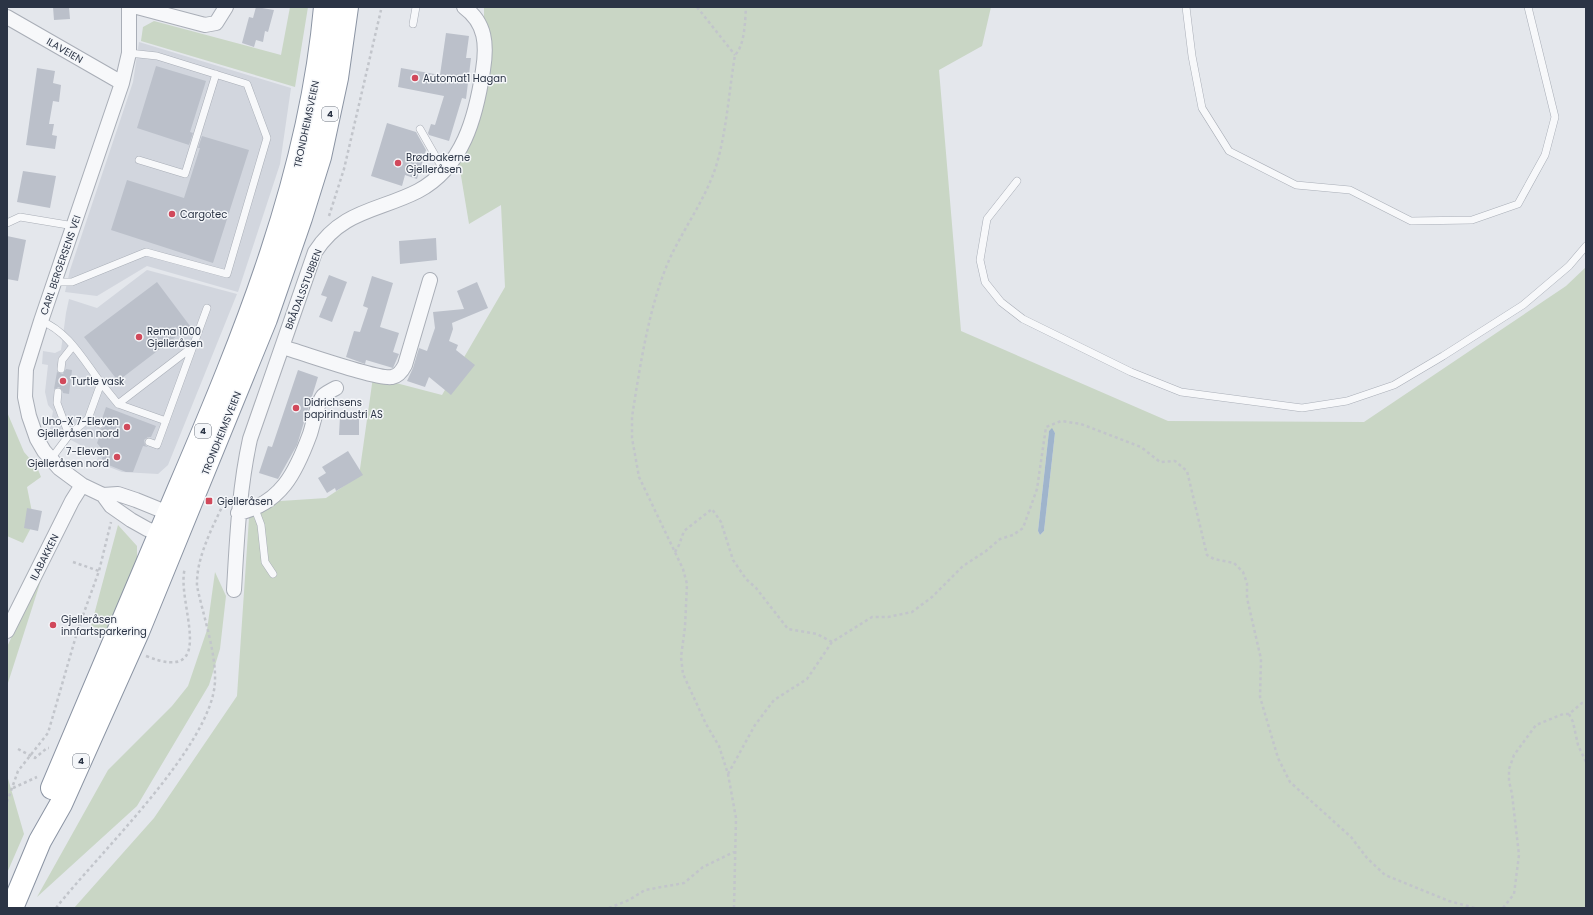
<svg xmlns="http://www.w3.org/2000/svg" width="1593" height="915" font-family="Poppins,sans-serif">
<style>
.built{fill:#d2d6de}
.green{fill:#c9d6c5;fill-rule:evenodd}
.water{fill:#9fb4cc}
.building{fill:#bbc0ca}
.lines{fill:none;stroke-linecap:round;stroke-linejoin:round}
.lane-casing{stroke:#a9aeb7;stroke-width:8}
.street-casing{stroke:#a9aeb7;stroke-width:16}
.highway-casing{stroke:#8b94a3;stroke-width:24}
.path{stroke:#c2c5cb;stroke-width:2.5;stroke-dasharray:3 3;stroke-linecap:butt}
.lane{stroke:#f7f8fa;stroke-width:7}
.street{stroke:#f7f8fa;stroke-width:14}
.highway{stroke:#fff;stroke-width:22}
.poi-dot{fill:#d1495b;stroke:#f4f6f9;stroke-width:1.5}
.labels{text-anchor:middle;stroke-width:3;stroke-linejoin:round;paint-order:stroke}
.shield{fill:#f4f6f9;stroke:#676e7b;stroke-width:1}
.shield-label{font-size:9px;font-weight:bold;fill:#2b3445}
.street-label{font-size:10px;fill:#2b3445;stroke:#f4f6f9}
.poi-label{font-size:10px;fill:#2b3445;stroke:#f4f6f9;text-anchor:start}
</style>
<rect width="100%" height="100%" fill="#e4e7ec"/>
<!-- built -->
<path class="built" d="M 139,42 L 291,88 L 280,164 L 238,292 L 147,266 L 97,296 L 65,292 L 70,270 L 133,82 Z
M 147,270 L 237,294 L 168,465 L 158,474 L 122,472 L 96,462 L 98,457 L 90,450 L 50,429 L 53,411 L 48,405 L 45,392 L 48,365 L 42,364 L 43,351 L 55,353 L 61,350 L 66,313 L 69,299 L 97,308 Z"/>
<!-- green -->
<path class="green" d="M 290,7 L 308,7 L 295,87 L 141,41 L 143,27 L 154,21 L 281,55 Z
M 484,7 L 991,7 L 982,46 L 939,70 L 961,331 L 1168,421 L 1364,422 L 1566,286 L 1586,267 L 1586,908 L 74,908 L 154,818 L 237,696 L 250,503 L 326,498 L 359,476 L 373,377 L 442,395 L 505,287 L 501,205 L 469,224 L 459,164 L 468,143 L 484,43 ZM 1052,429 L 1055,433 L 1044,531 L 1040,535 L 1038,531 L 1049,431 Z
M 7,412 L 24,452 L 37,467 L 41,477 L 27,487 L 34,522 L 23,543 L 7,536 Z
M 118,525 L 137,546 L 137,569 L 108,633 L 91,626 Z
M 215,572 L 226,596 L 220,649 L 209,685 L 137,806 L 37,897 L 108,770 L 172,706 L 188,686 L 207,630 Z
M 42,575 L 42,577 L 7,686 L 7,647 L 31,594 Z
M 7,775 L 24,834 L 7,873 Z"/>
<!-- water -->
<path class="water" d="M 1052,428 L 1055,433 L 1044,531 L 1040,535 L 1038,531 L 1049,431 Z"/>
<!-- building -->
<path class="building" d="M 53,7 L 69,7 L 70,19 L 54,20 Z
M 256,7 L 274,10 L 268,32 L 265,31 L 263,42 L 256,40 L 254,47 L 242,43 L 249,17 L 253,18 Z
M 446,33 L 469,36 L 466,58 L 471,58 L 466,99 L 462,98 L 449,141 L 429,135 L 428,133 L 431,124 L 435,125 L 444,96 L 398,87 L 401,68 L 440,75 Z
M 156,66 L 206,81 L 190,132 L 193,133 L 189,145 L 137,128 Z
M 37,68 L 55,71 L 53,83 L 61,85 L 59,102 L 53,101 L 49,124 L 54,124 L 52,135 L 57,136 L 55,149 L 26,145 Z
M 387,123 L 416,132 L 426,150 L 417,179 L 405,175 L 402,186 L 371,176 Z
M 202,136 L 249,150 L 213,263 L 111,230 L 127,180 L 184,198 L 200,148 L 198,148 Z
M 23,171 L 56,176 L 50,208 L 17,202 Z
M 7,236 L 26,240 L 18,281 L 7,279 Z
M 436,238 L 437,260 L 400,264 L 399,241 Z
M 329,275 L 347,282 L 332,322 L 319,317 L 327,297 L 321,295 Z
M 372,276 L 393,283 L 380,327 L 399,333 L 393,352 L 399,354 L 393,368 L 366,360 L 365,364 L 346,357 L 354,331 L 360,332 L 368,308 L 363,306 Z
M 157,282 L 190,326 L 118,381 L 84,337 Z
M 477,282 L 488,308 L 452,323 L 453,329 L 449,341 L 458,345 L 456,350 L 475,365 L 451,395 L 429,377 L 425,387 L 407,381 L 413,368 L 419,348 L 427,351 L 435,328 L 433,312 L 464,309 L 457,291 Z
M 66,369 L 72,370 L 69,394 L 63,393 L 62,390 L 59,387 L 54,389 L 57,372 L 63,374 Z
M 298,370 L 318,377 L 297,445 L 278,479 L 259,473 L 268,446 L 272,447 Z
M 106,407 L 156,426 L 151,437 L 148,437 L 144,440 L 145,445 L 148,447 L 143,446 L 133,472 L 126,472 L 101,462 L 104,452 L 97,443 L 102,430 L 98,429 L 103,428 L 105,426 L 102,419 Z
M 340,416 L 359,417 L 359,435 L 339,435 Z
M 348,451 L 363,475 L 336,491 L 335,488 L 327,493 L 318,478 L 326,473 L 322,467 Z
M 27,508 L 42,511 L 38,531 L 24,528 Z"/>
<g class="lines">
<defs>
<path id="lane" d="M 1186,7 L 1192,56 L 1202,108 L 1229,151 L 1296,185 L 1350,190 L 1411,221 L 1472,220 L 1518,204 L 1545,155 L 1555,117 L 1528,7
M 413,24 L 416,7
M 420,129 L 444,171
M 139,160 L 185,174 L 216,74
M 1017,181 L 987,219 L 980,260 L 985,282 L 1001,302 L 1023,319 L 1131,372 L 1181,392 L 1302,408 L 1347,401 L 1394,385 L 1443,356 L 1523,305 L 1569,266 L 1586,246
M 7,223 L 20,217 L 74,226
M 55,282 L 72,282 L 146,252 L 227,274 L 267,138 L 247,84 L 157,56 L 129,53
M 41,321 C 68,331 84,361 101,383 L 88,419 L 69,435 L 51,459
M 61,369 L 62,360 L 73,346
M 101,383 L 118,404 L 166,421
M 58,392 L 57,403 L 69,435
M 118,404 L 191,348
M 88,419 L 100,424
M 149,442 L 157,445 L 207,308
M 255,509 L 261,525 L 265,562 L 273,574"/>
<path id="street" d="M 129,7 L 129,53 L 122,83 L 41,321 L 26,369 L 25,397 L 29,416 L 37,439 L 44,451 L 59,468 L 82,485 L 103,495 L 111,506 L 131,520 L 147,529 L 160,534 L 167,533
M 137,7 L 205,25 L 216,23 L 226,7
M 7,17 L 122,83
M 282,347 C 301,352 378,380 392,377 C 398,376 402,371 405,365 L 430,280
M 103,495 L 118,494 L 136,500 L 168,513 L 173,520
M 238,513 C 281,504 296,472 310,434 C 313,425 317,403 323,396 C 326,393 332,390 336,388
M 234,590 C 237,539 239,489 250,439 L 315,252 C 342,210 379,211 418,191 C 463,167 476,117 483,70 C 487,45 486,23 464,7
M 7,631 L 72,501 L 82,485"/>
<path id="highway" d="M 52,788 C 94,688 137,588 179,488 C 245,334 310,176 325,7
M 12,908 L 40,841 L 61,804 L 138,632 L 266,319 L 301,218 L 320,157 L 337,78 L 347,7"/>
</defs>
<!-- lane casing -->
<use href="#lane" class="lane-casing"/>
<!-- street casing -->
<use href="#street" class="street-casing"/>
<!-- highway casing -->
<use href="#highway" class="highway-casing"/>
<!-- path -->
<path class="path" d="M 697,7 L 735,55
M 329,216 L 344,169 L 381,10
M 675,552 L 679,545 L 684,531 L 712,509 L 721,522 L 733,560 L 746,579 L 756,588 L 788,629 L 817,634 L 832,642
M 73,562 L 99,571
M 78,629 L 98,635
M 146,656 C 221,686 175,601 185,568
M 1569,714 L 1573,722 L 1578,745 L 1586,762
M 18,749 L 35,758 L 47,748 L 49,748
M 728,774 L 755,725 L 774,700 L 807,679 L 832,642 L 872,617 L 888,617 L 912,612 L 932,597 L 963,566 L 986,551 L 1000,539 L 1013,535 L 1023,528 L 1037,489 L 1046,427 L 1061,421 L 1081,424 L 1141,447 L 1160,462 L 1175,461 L 1187,471 L 1207,555 L 1214,559 L 1234,563 L 1243,572 L 1247,583 L 1247,598 L 1261,659 L 1260,697 L 1278,758 L 1290,782 L 1351,837 L 1367,858 L 1385,875 L 1449,901 L 1475,908
M 13,788 L 37,777
M 7,802 L 18,771 L 48,733 L 78,629 L 99,571 L 111,522
M 56,908 C 97,855 213,745 215,681 C 216,652 203,615 197,586 C 196,556 214,525 226,498
M 609,908 L 629,900 L 645,890 L 684,883 L 703,867 L 734,852
M 734,908 L 736,818 L 728,774 L 719,746 L 706,724 L 683,674 L 681,657 L 685,627 L 687,584 L 683,569 L 639,477 L 632,438 L 632,417 C 640,366 649,305 670,258 C 685,226 707,197 717,163 C 727,128 729,91 735,55 C 745,45 745,21 746,7
M 1503,908 L 1514,894 L 1519,855 L 1512,794 L 1509,781 L 1509,769 L 1514,755 L 1536,725 L 1563,714 L 1569,714 L 1582,703 L 1586,703"/>
<!-- lane -->
<use href="#lane" class="lane"/>
<!-- street -->
<use href="#street" class="street"/>
<!-- highway -->
<use href="#highway" class="highway"/>
</g>
<!-- markers -->
<g class="poi-dot">
<circle cx="415" cy="78" r="4"/>
<circle cx="398" cy="163" r="4"/>
<circle cx="172" cy="214" r="4"/>
<circle cx="139" cy="337" r="4"/>
<circle cx="63" cy="381" r="4"/>
<circle cx="296" cy="408" r="4"/>
<circle cx="127" cy="427" r="4"/>
<circle cx="117" cy="457" r="4"/>
<rect x="205" y="497" width="8" height="8" rx="2"/>
<circle cx="53" cy="625" r="4"/>
</g>
<g class="labels">
<!-- shield labels -->
<g class="shield">
<rect x="322" y="107" width="16" height="14" rx="3"/>
<rect x="195" y="424" width="16" height="14" rx="3"/>
<rect x="73" y="754" width="16" height="14" rx="3"/>
</g>
<g class="shield-label">
<text x="330" y="117">4</text>
<text x="203" y="434">4</text>
<text x="81" y="764">4</text>
</g>
<!-- street labels -->
<g class="street-label">
<text transform="translate(65 50) rotate(30)" y="4">ILAVEIEN</text>
<text transform="translate(306 124) rotate(-78)" y="4">TRONDHEIMSVEIEN</text>
<text transform="translate(60 265) rotate(-71)" y="4">CARL BERGERSENS VEI</text>
<text transform="translate(303 289) rotate(-69)" y="4">BRÅDALSSTUBBEN</text>
<text transform="translate(221 433) rotate(-68)" y="4">TRONDHEIMSVEIEN</text>
<text transform="translate(44 557) rotate(-63)" y="4">ILABAKKEN</text>
</g>
<!-- poi labels -->
<g class="poi-label">
<text x="423" y="82">Automat1 Hagan</text>
<text x="406" y="161">Brødbakerne<tspan x="406" dy="12">Gjelleråsen</tspan></text>
<text x="180" y="218">Cargotec</text>
<text x="147" y="335">Rema 1000<tspan x="147" dy="12">Gjelleråsen</tspan></text>
<text x="71" y="385">Turtle vask</text>
<text x="304" y="406">Didrichsens<tspan x="304" dy="12">papirindustri AS</tspan></text>
<text x="119" y="425" text-anchor="end">Uno-X 7-Eleven<tspan x="119" dy="12">Gjelleråsen nord</tspan></text>
<text x="109" y="455" text-anchor="end">7-Eleven<tspan x="109" dy="12">Gjelleråsen nord</tspan></text>
<text x="217" y="505">Gjelleråsen</text>
<text x="61" y="623">Gjelleråsen<tspan x="61" dy="12">innfartsparkering</tspan></text>
</g>
</g>
<!-- border -->
<rect width="1593" height="915" fill="none" stroke="#2b3445" stroke-width="16"/>
</svg>
